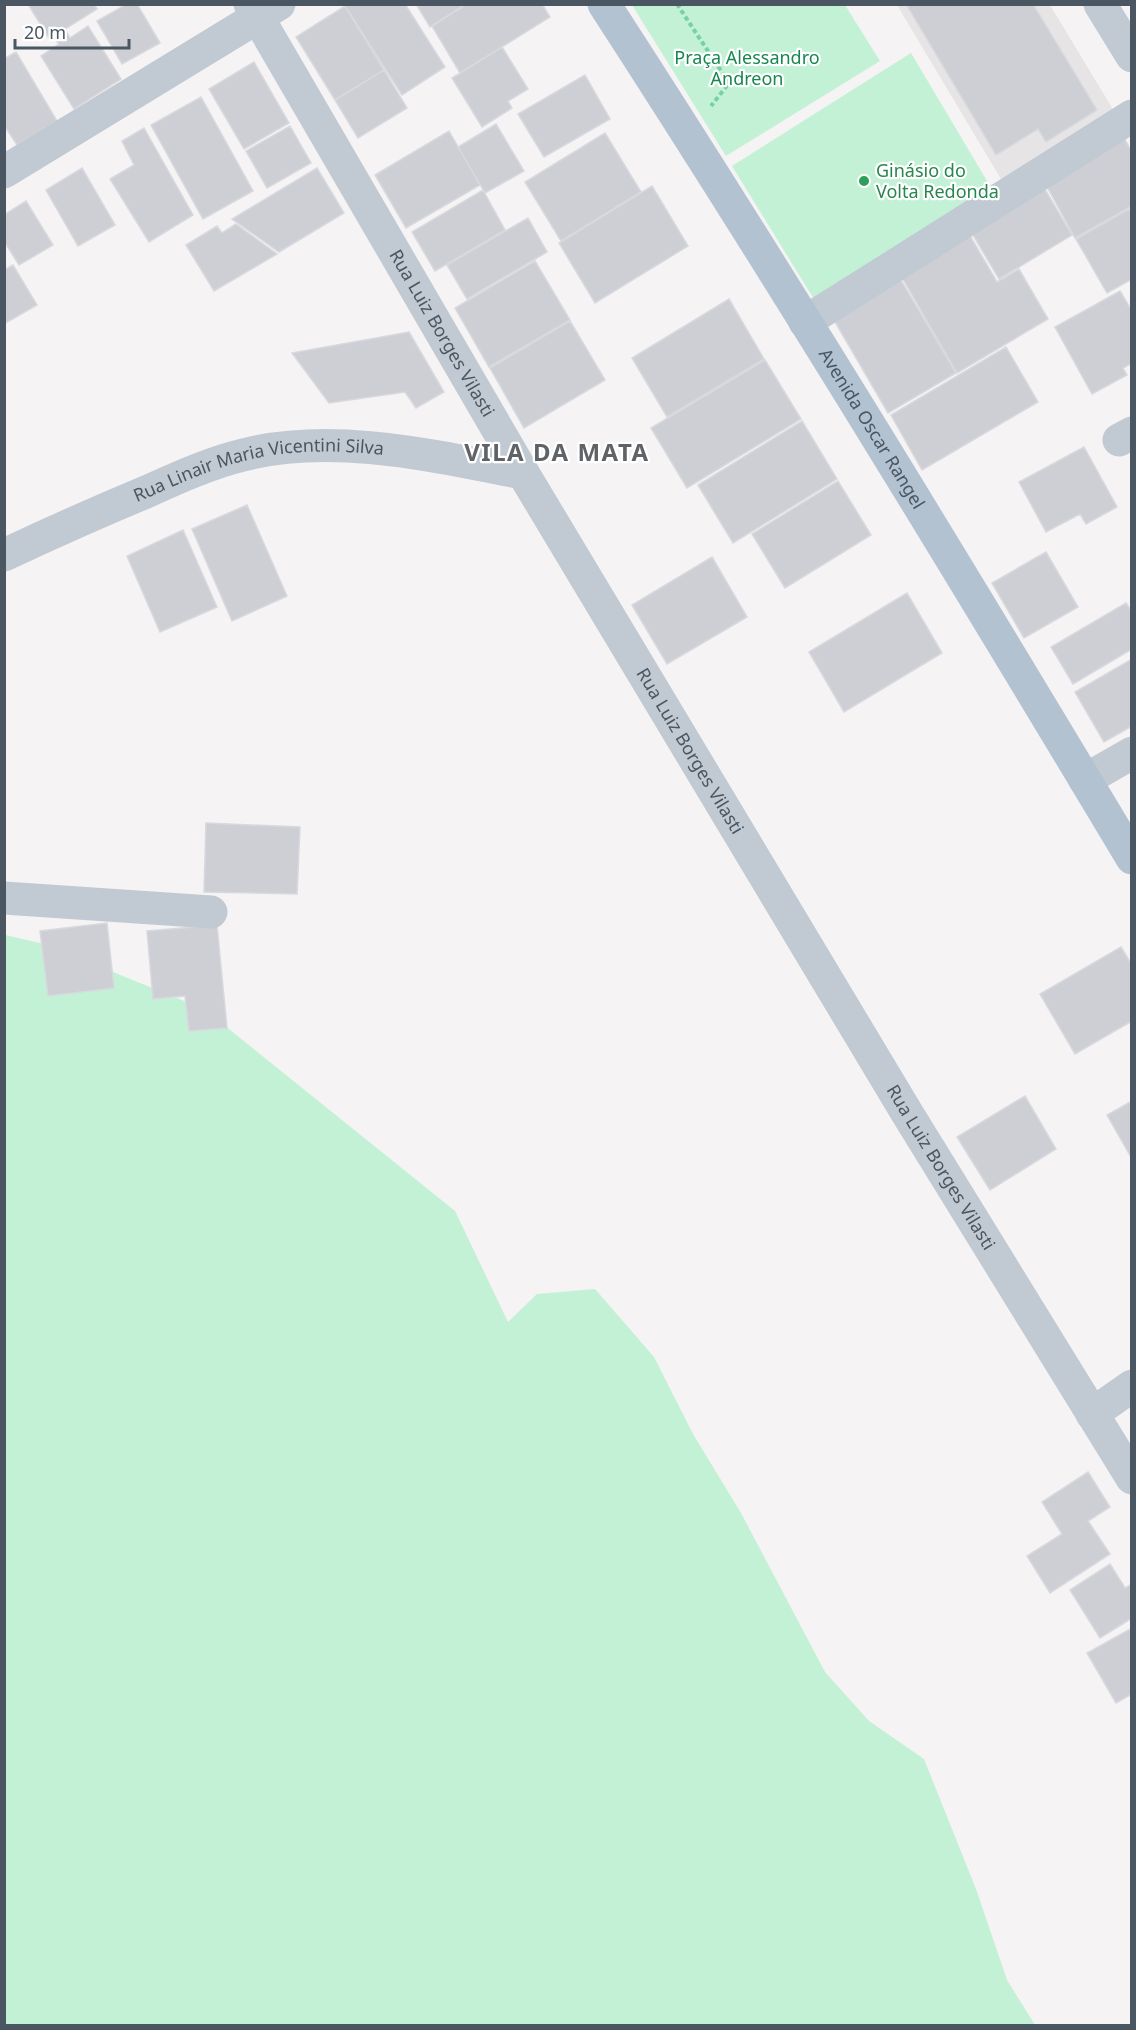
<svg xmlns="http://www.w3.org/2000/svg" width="1136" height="2030" font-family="'Noto Sans',sans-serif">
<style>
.education{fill:#e6e4e5}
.green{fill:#c3f1d5}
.building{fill:#cdcfd5;stroke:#d7d9de;stroke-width:1.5}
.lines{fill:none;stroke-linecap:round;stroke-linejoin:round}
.path{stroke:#7ad0a6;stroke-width:4;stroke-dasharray:4.5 3;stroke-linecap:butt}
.minor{stroke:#c1cad2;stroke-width:33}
.major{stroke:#b3c2d1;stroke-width:33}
.leisure-dot{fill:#2e9e5b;stroke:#fff;stroke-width:2}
.labels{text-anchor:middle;stroke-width:4.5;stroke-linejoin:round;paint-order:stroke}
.park-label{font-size:18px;fill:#17864f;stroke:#fff}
.leisure-label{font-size:18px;fill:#27864d;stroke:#fff;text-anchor:start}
.street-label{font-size:18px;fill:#4a5661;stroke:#fff}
.district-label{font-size:24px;font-weight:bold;letter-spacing:1.5px;fill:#5f6368;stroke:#fff}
</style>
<rect width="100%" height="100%" fill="#f5f3f3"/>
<!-- education -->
<path class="education" d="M 897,5 L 1050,5 L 1114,111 L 1001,179 Z"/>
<!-- green -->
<path class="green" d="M 632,5 L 845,5 L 880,61 L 726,156 Z
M 911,53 L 996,196 L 817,304 L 732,166 Z
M 5,935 L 44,944 L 204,1009 L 455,1211 L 508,1322 L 537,1294 L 595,1289 L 654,1357 L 693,1434 L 741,1513 L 825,1672 L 869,1721 L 924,1759 L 976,1889 L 1007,1980 L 1035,2025 L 5,2026 Z"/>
<!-- building -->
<path class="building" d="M 28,4 L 94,4 L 97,9 L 65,29 L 70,38 L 88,26 L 121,79 L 74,109 L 41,56 L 59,44 L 54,38 L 50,40 Z
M 127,4 L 137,4 L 160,43 L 122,64 L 97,21 Z
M 347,4 L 405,4 L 445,67 L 402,95 L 345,6 Z
M 416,4 L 466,4 L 430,27 Z
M 467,4 L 542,4 L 550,17 L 460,73 L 432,26 Z
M 906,4 L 1033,4 L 1097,110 L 1046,142 L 1038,129 L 996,155 Z
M 345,6 L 384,70 L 335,100 L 296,37 Z
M 502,47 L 528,89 L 508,101 L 512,108 L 482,127 L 452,78 Z
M 16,52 L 57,121 L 17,145 L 4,125 L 4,59 Z
M 254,62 L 289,123 L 244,149 L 209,89 Z
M 384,70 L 407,108 L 358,138 L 335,100 Z
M 585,75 L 610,119 L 544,157 L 518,114 Z
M 201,97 L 253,191 L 203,219 L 151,125 Z
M 496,124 L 524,171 L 485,193 L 458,147 Z
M 290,126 L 311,163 L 267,188 L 246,151 Z
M 144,128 L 193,215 L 149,242 L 110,179 L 134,165 L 122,141 Z
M 449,131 L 480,185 L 406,228 L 375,175 Z
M 605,133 L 641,192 L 561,241 L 525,182 Z
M 1124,138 L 1132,152 L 1132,206 L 1075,238 L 1045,183 Z
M 82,168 L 115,225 L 78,246 L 46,190 Z
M 317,168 L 344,213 L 279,252 L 232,219 Z
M 652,186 L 688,246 L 595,303 L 559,243 Z
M 1043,186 L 1072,235 L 999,279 L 970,230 Z
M 483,190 L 505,230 L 435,271 L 412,232 Z
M 26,201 L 53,245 L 19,265 L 4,241 L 4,215 Z
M 1129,209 L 1132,214 L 1132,279 L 1107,293 L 1076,239 Z
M 528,218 L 547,252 L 467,299 L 447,265 Z
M 236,224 L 277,254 L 214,291 L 186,245 L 217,226 L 222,233 Z
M 969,234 L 997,282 L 1019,269 L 1048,319 L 957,373 L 900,274 Z
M 535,261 L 570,320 L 489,367 L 455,308 Z
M 13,265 L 37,305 L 4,324 L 4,270 Z
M 898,275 L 956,373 L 888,413 L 831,315 Z
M 1120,291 L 1132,311 L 1132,363 L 1123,368 L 1127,375 L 1092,394 L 1055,327 Z
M 729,299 L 764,359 L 667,417 L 632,358 Z
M 570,321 L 605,380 L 524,428 L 490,368 Z
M 409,332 L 444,392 L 416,408 L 405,392 L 329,403 L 292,353 Z
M 1006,347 L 1038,402 L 922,470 L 891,415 Z
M 765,360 L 801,419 L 687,488 L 651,428 Z
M 802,421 L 837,479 L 733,543 L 698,485 Z
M 1084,447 L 1117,507 L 1086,524 L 1080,514 L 1046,532 L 1019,482 Z
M 838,481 L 871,535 L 785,588 L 752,534 Z
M 247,505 L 287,596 L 232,621 L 192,529 Z
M 183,530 L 217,607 L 160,632 L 127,556 Z
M 1046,552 L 1078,607 L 1024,638 L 992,583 Z
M 712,557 L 747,617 L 667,664 L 632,605 Z
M 907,593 L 942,653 L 844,712 L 809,652 Z
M 1126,603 L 1132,612 L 1132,649 L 1073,684 L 1051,647 Z
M 1132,659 L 1132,726 L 1104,742 L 1075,692 Z
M 206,823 L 300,827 L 297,894 L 204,892 Z
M 107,923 L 114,988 L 48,996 L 40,931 Z
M 217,925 L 227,1028 L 189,1031 L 185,996 L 153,999 L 147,931 Z
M 1121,947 L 1132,965 L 1132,1021 L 1075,1054 L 1040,994 Z
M 1025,1096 L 1056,1149 L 990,1190 L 957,1137 Z
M 1132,1101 L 1132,1159 L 1107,1115 Z
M 1088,1472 L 1110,1507 L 1088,1521 L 1110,1554 L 1050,1593 L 1027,1556 L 1062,1534 L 1042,1502 Z
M 1110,1564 L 1125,1588 L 1132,1584 L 1132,1618 L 1100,1638 L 1070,1590 Z
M 1132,1628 L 1132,1694 L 1116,1703 L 1087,1653 Z"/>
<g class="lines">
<!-- path -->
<path class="path" d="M 677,4 L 729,83 L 711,106"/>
<!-- minor -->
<g class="minor">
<path id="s1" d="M 250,4 L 523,473 L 907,1113 L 1132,1478"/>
<path d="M 1100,4 L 1132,56"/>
<path d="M 4,172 L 279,4"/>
<path d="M 805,322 L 1132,116"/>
<path d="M 1119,440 L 1132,433"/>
<path id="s2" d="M 4,555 C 51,533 98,512 146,492 C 177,478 210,463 243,455 C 333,432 434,456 523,473"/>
<path d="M 1085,780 L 1132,753"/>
<path d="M 4,898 L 211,912"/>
<path d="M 1092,1414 L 1132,1386"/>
</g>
<!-- major -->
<path class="major" id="s3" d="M 604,4 C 786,285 960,571 1132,858"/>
</g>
<!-- markers -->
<circle class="leisure-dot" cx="864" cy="181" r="6"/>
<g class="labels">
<!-- park labels -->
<g class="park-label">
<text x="747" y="64">Praça Alessandro<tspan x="747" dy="21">Andreon</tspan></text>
</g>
<!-- leisure labels -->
<g class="leisure-label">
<text x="876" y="177">Ginásio do<tspan x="876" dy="21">Volta Redonda</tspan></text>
</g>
<!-- street labels -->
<g class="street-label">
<text dy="6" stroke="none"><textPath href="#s1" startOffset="381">Rua Luiz Borges Vilasti</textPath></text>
<text dy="6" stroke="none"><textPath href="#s3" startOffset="502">Avenida Oscar Rangel</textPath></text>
<text dy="6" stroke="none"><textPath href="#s2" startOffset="272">Rua Linair Maria Vicentini Silva</textPath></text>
<text dy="6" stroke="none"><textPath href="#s1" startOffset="867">Rua Luiz Borges Vilasti</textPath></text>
<text dy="6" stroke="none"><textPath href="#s1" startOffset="1353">Rua Luiz Borges Vilasti</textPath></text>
</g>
<!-- district labels -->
<g class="district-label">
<text x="557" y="461">VILA DA MATA</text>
</g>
</g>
<!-- border -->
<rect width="1136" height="2030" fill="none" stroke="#4a5661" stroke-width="12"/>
<!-- scale -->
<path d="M15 39v9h114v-9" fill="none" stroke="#4a5661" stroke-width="3"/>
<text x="24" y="39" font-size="18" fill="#4a5661" stroke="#ffffff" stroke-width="4.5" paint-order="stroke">20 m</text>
</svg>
